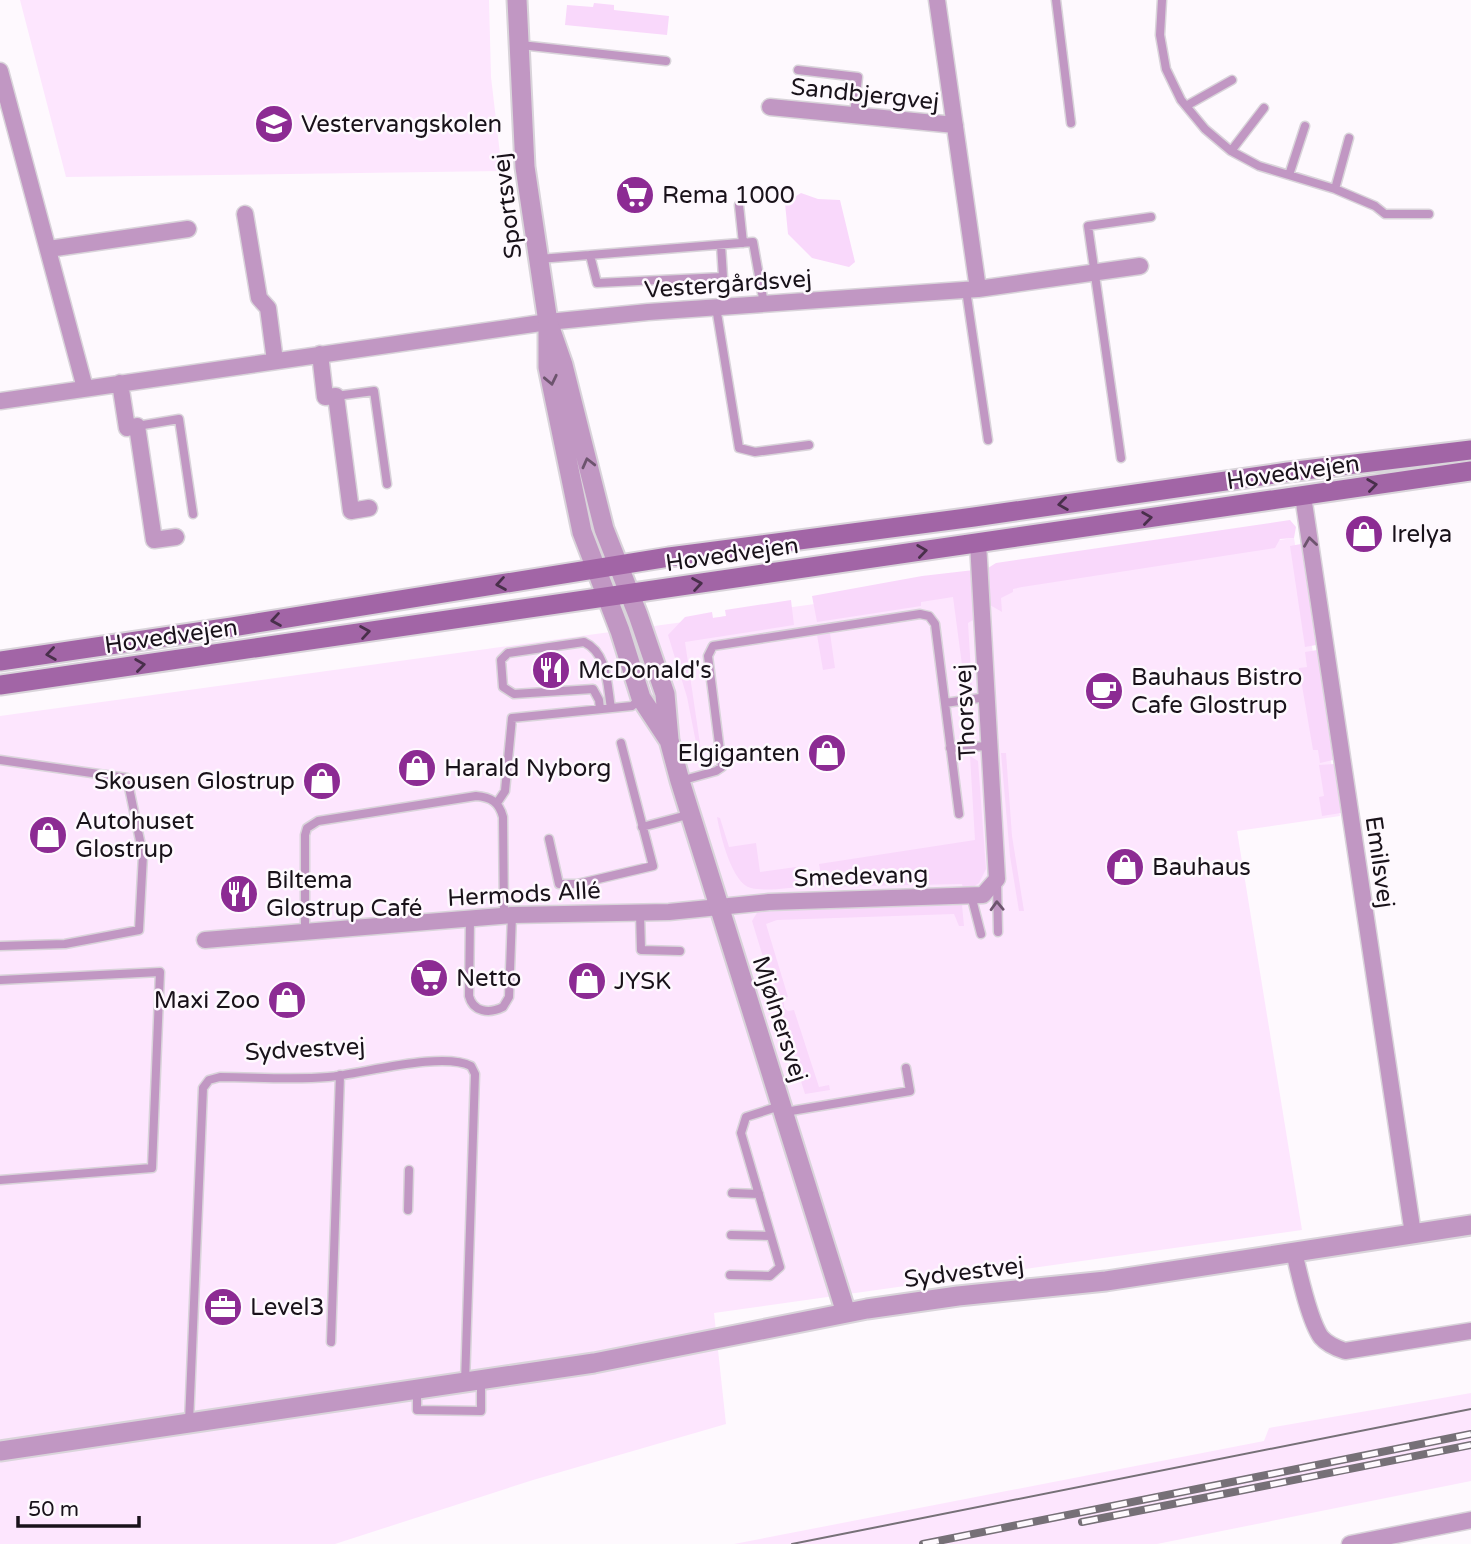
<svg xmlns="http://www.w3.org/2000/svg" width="1471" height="1544" font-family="'Varela Round',sans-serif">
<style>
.built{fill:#fde6fe}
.green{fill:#f9d8fb}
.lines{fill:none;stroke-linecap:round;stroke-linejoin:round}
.service-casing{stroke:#d9d4da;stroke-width:11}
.minor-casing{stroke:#d9d4da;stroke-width:19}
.tertiary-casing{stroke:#d9d4da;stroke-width:23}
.secondary-casing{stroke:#d9d4da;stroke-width:23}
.service{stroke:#c197c3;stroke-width:8}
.minor{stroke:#c197c3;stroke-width:16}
.tertiary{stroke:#c197c3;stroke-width:19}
.secondary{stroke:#a265a6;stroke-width:19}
.tram{stroke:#767077;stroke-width:2}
.rail-casing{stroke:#767077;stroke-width:8}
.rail{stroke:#fef9fe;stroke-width:5;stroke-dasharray:16;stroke-linecap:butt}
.oneway{stroke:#6d546e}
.oneway2{stroke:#492f4b}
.labels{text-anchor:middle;stroke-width:5;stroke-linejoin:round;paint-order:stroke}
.street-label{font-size:24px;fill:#19121a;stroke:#fef9fe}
.poi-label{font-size:24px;fill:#19121a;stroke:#fef9fe;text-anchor:start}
</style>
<rect width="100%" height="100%" fill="#fef9fe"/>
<!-- built -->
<path class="built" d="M 20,0 L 489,0 L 491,77 L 502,171 L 66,177 Z
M 1294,538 L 1340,816 L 1237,831 L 1302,1230 L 714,1313 L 726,1424 L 533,1480 L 335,1544 L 0,1544 L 0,716 Z
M 1471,1393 L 1471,1481 L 1157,1544 L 734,1544 L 1264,1441 L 1269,1428 Z"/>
<!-- green -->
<path class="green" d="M 594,3 L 614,5 L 614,10 L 669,16 L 667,35 L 565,25 L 567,5 L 593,7 Z
M 801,193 L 818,199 L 840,200 L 855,262 L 849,267 L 812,258 L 788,234 L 785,203 Z
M 1290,520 L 1296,527 L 1294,538 L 1280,539 L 1275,548 L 1022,587 L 1013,589 L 1013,592 L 1001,598 L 1002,612 L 990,605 L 988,568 L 996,563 Z
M 1301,544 L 1316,645 L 1305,647 L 1290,546 Z
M 974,570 L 978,617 L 968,623 L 972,688 L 968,694 L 966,695 L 953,597 L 921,602 L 921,606 L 817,622 L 812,596 L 922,576 Z
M 791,600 L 794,625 L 685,642 L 703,764 L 701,768 L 687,697 L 668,635 L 685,617 L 712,612 L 713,618 L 726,616 L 725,610 Z
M 830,633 L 835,668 L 823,670 L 817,635 Z
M 1317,650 L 1333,760 L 1320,763 L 1318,750 L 1313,750 L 1299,668 L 1307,667 L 1305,652 Z
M 1001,753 L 1006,753 L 1012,836 L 1024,911 L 1019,911 L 1010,856 Z
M 970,756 L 978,761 L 986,869 L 979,883 L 973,887 L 963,888 L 962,884 L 817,887 L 810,877 L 821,875 L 819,864 L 975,840 Z
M 1334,764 L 1341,813 L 1322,816 L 1319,797 L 1324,796 L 1319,765 Z
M 717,817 L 720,818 L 729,847 L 756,843 L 760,872 L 803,866 L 806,887 C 789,887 768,892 751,888 C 732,884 720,834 717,817 Z
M 962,905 L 964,926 L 959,926 L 954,914 L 777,920 L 766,924 L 788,997 L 784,998 L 784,1008 L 788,1011 L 794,1010 L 819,1087 L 829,1085 L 830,1090 L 805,1094 L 752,921 L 758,911 Z"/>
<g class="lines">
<defs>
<path id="service" d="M 1056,0 L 1071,123
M 1162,0 L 1160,35 L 1166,69 L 1181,100 L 1205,129 L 1231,151 L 1259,166 L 1335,189 L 1375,206 L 1385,214 L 1429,214
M 521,45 L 666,61
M 798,70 L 858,77 L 854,115
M 1186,106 L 1232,80
M 1231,151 L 1264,108
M 1289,175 L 1305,126
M 1335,189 L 1349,138
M 739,205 L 743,243
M 590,255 L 597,283 L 723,277 L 721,245
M 539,259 L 753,242 L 764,304
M 966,290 L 988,440
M 716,307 L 739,448 L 755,452 L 809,445
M 336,396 L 374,391 L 387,484
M 137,426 L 179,419 L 193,514
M 1121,458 L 1088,226 L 1151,217
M 945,703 L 987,697
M 600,709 L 599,700 L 593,689 L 514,694 L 503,687 L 501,660 L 508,653 L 584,642 C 608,653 607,685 611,708
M 950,748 L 989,746
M 0,760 L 127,778 L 143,855 L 139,930 L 65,944 L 0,946
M 680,781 L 716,771 L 722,767 L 708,656 L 713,646 L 920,614 L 929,616 L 935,624 L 959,814
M 497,803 L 505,791 L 512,718 L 632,706 L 641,698
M 642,827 L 691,814
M 549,839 L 559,884 L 577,884 L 653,866 L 621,743
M 997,883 L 998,932
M 971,895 L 981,934
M 640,913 L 641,950 L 680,951
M 470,918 L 469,996 C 473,1012 489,1014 503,1007 L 509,997 L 512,915
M 305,932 L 305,835 L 307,828 L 318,821 L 476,796 C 491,797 499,802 503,817 L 504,916
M 0,980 L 160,972 L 152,1168 L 0,1180
M 785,1112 L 910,1091 L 906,1068
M 732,1193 L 759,1194
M 408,1210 L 409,1170
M 731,1235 L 771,1236
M 730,1275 L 770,1276 L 780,1267 L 741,1133 L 746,1117 L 780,1106
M 331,1342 L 340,1075
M 417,1390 L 417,1410 L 481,1411 L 481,1380
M 189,1422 L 203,1088 L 209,1080 L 220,1077 C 255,1077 292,1080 328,1077 C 362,1074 442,1051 471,1066 L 475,1074 L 465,1383"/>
<path id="minor" d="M 937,0 L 978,289
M 0,71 L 85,388
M 770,107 L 955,125
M 245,214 L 259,298 L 268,308 L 275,361
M 49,249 L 188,229
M 320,354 L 325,397 L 336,396 L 351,511 L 369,508
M 120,383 L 127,428 L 137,426 L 154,540 L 176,537
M 0,401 L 548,322 L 648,312 L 978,289 L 1140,266
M 1303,496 L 1413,1234
M 205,940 L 512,915 L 669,912 L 769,902 L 983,895 L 997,879 L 978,543
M 1294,1252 C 1299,1273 1309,1320 1321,1337 C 1327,1344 1336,1348 1345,1351 L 1471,1331
M 1350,1544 L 1471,1520"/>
<path id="tertiary" d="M 517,0 L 525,167 L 548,322 L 548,367 L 582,532 L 620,631 L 641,698 L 668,739
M 548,322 L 563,365 L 604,529 L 638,615 L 665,694 L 669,740 L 680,781 L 846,1313
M 0,1451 L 594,1363 L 867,1309 L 958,1296 L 1106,1281 L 1471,1225"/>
<path id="secondary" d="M 0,661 L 232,627 L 669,557 L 974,517 L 1288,472 L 1471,450
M 0,685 L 1471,471"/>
</defs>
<!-- service casing -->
<use href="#service" class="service-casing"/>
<!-- minor casing -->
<use href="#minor" class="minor-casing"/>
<!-- tertiary casing -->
<use href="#tertiary" class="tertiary-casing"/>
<!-- secondary casing -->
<use href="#secondary" class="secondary-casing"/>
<!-- service -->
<use href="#service" class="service"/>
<!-- minor -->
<use href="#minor" class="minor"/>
<!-- tertiary -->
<use href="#tertiary" class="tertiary"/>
<!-- secondary -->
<use href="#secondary" class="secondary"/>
<!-- tram -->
<path class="tram" d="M 792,1544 L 1471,1409"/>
<defs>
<path id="rail" d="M 1082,1522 L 1471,1445
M 923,1544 L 1471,1434"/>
</defs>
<!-- rail casing -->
<use href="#rail" class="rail-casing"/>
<!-- rail -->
<use href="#rail" class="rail"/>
</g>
<!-- one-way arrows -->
<defs><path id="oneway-chevron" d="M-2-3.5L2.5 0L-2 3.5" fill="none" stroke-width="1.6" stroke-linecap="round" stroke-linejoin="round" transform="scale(1.75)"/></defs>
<g class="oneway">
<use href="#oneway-chevron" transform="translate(551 380) rotate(78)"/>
<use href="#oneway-chevron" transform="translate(588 463) rotate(-104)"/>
<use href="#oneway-chevron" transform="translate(1310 542) rotate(-98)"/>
<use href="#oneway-chevron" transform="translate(997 906) rotate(-92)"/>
</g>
<g class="oneway2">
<use href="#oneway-chevron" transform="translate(1372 485) rotate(-8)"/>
<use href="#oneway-chevron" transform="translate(1063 504) rotate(172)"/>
<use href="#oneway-chevron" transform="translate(1147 518) rotate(-8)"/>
<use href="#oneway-chevron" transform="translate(922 551) rotate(-8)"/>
<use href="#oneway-chevron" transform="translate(501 584) rotate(171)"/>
<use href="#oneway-chevron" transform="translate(697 584) rotate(-9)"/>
<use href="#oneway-chevron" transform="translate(276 620) rotate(171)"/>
<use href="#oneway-chevron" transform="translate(365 632) rotate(-9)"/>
<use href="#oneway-chevron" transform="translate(51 654) rotate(172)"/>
<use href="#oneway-chevron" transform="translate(140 665) rotate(-8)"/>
</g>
<!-- icons -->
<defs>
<symbol id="school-disc" viewBox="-11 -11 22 22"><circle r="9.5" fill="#8c2b93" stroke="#fef9fe"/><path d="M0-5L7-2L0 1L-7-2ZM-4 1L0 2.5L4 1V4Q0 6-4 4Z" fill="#fff"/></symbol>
<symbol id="supermarket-disc" viewBox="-11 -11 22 22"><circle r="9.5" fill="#8c2b93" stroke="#fef9fe"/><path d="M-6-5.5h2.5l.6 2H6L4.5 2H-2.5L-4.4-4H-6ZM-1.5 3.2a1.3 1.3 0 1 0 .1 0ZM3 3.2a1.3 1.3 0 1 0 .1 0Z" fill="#fff"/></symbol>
<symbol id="shop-disc" viewBox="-11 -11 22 22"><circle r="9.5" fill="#8c2b93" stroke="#fef9fe"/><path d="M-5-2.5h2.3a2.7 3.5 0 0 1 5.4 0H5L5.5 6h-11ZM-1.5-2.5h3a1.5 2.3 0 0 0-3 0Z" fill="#fff"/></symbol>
<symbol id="restaurant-disc" viewBox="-11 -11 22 22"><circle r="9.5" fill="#8c2b93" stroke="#fef9fe"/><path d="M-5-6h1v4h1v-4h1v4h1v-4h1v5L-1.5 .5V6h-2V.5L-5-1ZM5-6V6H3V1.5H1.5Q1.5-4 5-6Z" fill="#fff"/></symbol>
<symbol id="cafe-disc" viewBox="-11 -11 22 22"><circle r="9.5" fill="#8c2b93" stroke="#fef9fe"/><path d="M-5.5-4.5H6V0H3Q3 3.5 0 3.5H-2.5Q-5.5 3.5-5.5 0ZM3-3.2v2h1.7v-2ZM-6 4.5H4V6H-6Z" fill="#fff"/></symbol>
<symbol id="office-disc" viewBox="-11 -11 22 22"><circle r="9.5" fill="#8c2b93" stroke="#fef9fe"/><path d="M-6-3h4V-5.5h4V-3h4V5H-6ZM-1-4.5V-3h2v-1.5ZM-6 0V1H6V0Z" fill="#fff"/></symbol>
</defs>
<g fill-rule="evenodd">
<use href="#school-disc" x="252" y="102" width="44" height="44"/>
<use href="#supermarket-disc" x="613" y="173" width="44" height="44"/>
<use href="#shop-disc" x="1342" y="512" width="44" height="44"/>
<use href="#restaurant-disc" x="529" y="648" width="44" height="44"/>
<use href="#cafe-disc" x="1082" y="669" width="44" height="44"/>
<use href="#shop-disc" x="805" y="731" width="44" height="44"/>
<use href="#shop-disc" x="395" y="746" width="44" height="44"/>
<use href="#shop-disc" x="300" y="759" width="44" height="44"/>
<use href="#shop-disc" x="26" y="813" width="44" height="44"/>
<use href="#shop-disc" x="1103" y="845" width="44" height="44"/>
<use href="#restaurant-disc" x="217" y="872" width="44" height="44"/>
<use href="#supermarket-disc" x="407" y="956" width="44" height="44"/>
<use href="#shop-disc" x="565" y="959" width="44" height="44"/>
<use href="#shop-disc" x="265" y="978" width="44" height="44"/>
<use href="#office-disc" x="201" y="1285" width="44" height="44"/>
</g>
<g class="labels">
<!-- street labels -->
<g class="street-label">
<text transform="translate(865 94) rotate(6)" y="8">Sandbjergvej</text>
<text transform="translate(507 206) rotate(-97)" y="8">Sportsvej</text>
<text transform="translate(728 284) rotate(-4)" y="8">Vestergårdsvej</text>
<text transform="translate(1293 472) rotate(-8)" y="8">Hovedvejen</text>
<text transform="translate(732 554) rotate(-8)" y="8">Hovedvejen</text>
<text transform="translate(171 636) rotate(-8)" y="8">Hovedvejen</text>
<text transform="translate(965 712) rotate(-93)" y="8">Thorsvej</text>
<text transform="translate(1380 862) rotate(82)" y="8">Emilsvej</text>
<text transform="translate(861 876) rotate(-2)" y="8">Smedevang</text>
<text transform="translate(524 894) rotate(-3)" y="8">Hermods Allé</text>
<text transform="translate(780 1019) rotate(72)" y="8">Mjølnersvej</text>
<text transform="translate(305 1049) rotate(-3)" y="8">Sydvestvej</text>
<text transform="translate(964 1272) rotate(-7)" y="8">Sydvestvej</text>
</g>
<!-- poi labels -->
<g class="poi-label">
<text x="301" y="132">Vestervangskolen</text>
<text x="662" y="203">Rema 1000</text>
<text x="1391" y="542">Irelya</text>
<text x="578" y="678">McDonald's</text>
<text x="1131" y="685">Bauhaus Bistro<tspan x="1131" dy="28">Cafe Glostrup</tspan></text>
<text x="800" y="761" text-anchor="end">Elgiganten</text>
<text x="444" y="776">Harald Nyborg</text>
<text x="295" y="789" text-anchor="end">Skousen Glostrup</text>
<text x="75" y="829">Autohuset<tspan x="75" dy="28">Glostrup</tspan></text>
<text x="1152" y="875">Bauhaus</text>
<text x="266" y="888">Biltema<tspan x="266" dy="28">Glostrup Café</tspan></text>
<text x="456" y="986">Netto</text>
<text x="614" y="989">JYSK</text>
<text x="260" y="1008" text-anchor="end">Maxi Zoo</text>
<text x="250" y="1315">Level3</text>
</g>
</g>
<!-- scale -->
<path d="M18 1516v10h121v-10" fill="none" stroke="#19121a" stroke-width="3.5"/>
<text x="28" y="1516" font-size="21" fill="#19121a" stroke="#fef9fe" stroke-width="5" paint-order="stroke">50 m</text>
</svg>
